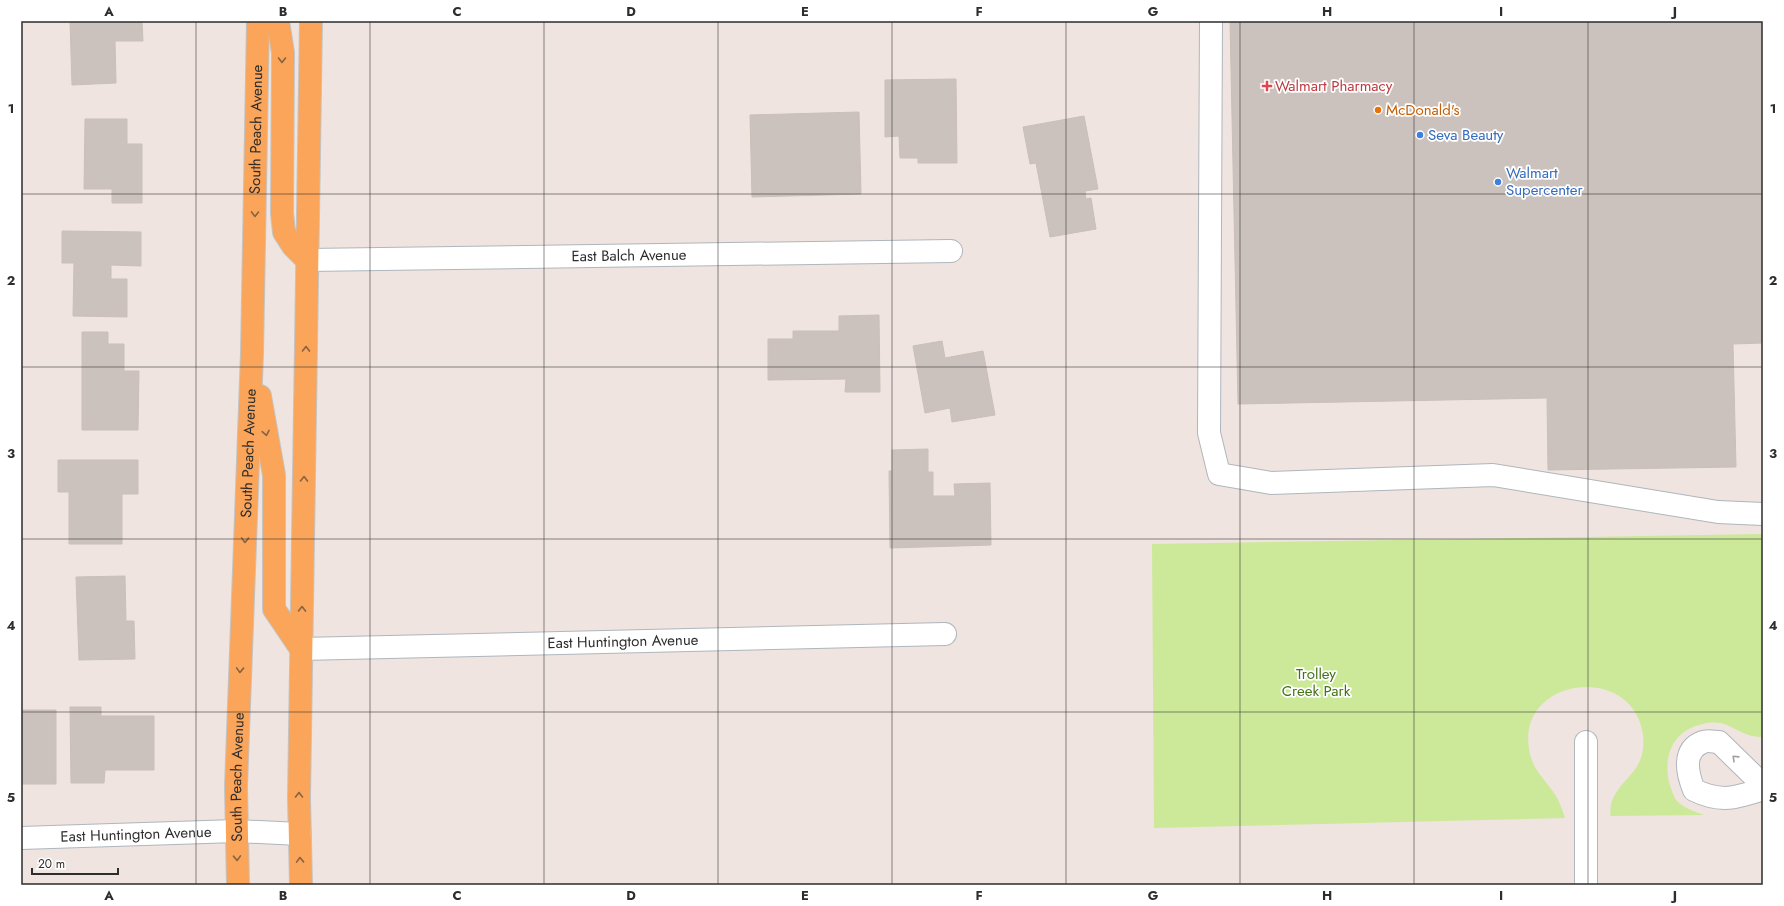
<svg xmlns="http://www.w3.org/2000/svg" width="1784" height="906" font-family="Jost,sans-serif">
<style>
.green{fill:#cce999}
.building{fill:#cbc2bd;stroke:#cbbfb8}
.lines{fill:none;stroke-linecap:round;stroke-linejoin:round}
.minor-casing{stroke:#afb6bd;stroke-width:24}
.major-casing{stroke:#c4c4c4;stroke-width:24}
.minor{stroke:#fff;stroke-width:22}
.major{stroke:#faa559;stroke-width:22}
.oneway{stroke:#896341}
.oneway2{stroke:#a0a0a0}
.grid{fill:none;stroke:#2d2d2d;stroke-width:1;stroke-opacity:0.55}
.health-dot{fill:#e0444e;stroke:#fff;stroke-width:1.5}
.food-dot{fill:#e8710a;stroke:#fff;stroke-width:1.5}
.shop-dot{fill:#3f7fe0;stroke:#fff;stroke-width:1.5}
.labels{text-anchor:middle;stroke-width:3.5;stroke-linejoin:round;paint-order:stroke}
.health-label{font-size:15px;fill:#be3a42;stroke:#fff;text-anchor:start}
.food-label{font-size:15px;fill:#c56008;stroke:#fff;text-anchor:start}
.street-label{font-size:15px;fill:#2d2d2d;stroke:#fff}
.shop-label{font-size:15px;fill:#366cbe;stroke:#fff;text-anchor:start}
.park-label{font-size:15px;fill:#447216;stroke:#fff}
.neatline{fill:none;stroke:#2d2d2d;stroke-width:1.5}
.grid-label{font-size:13px;text-anchor:middle;font-weight:bold;fill:#2d2d2d}
</style>
<rect width="100%" height="100%" fill="#efe4df"/>
<!-- green -->
<path class="green" d="M 1763,534 L 1763,737 C 1738,738 1730,717 1703,724 C 1674,730 1663,754 1669,782 C 1671,788 1673,796 1677,801 C 1684,808 1695,812 1704,815 L 1610,816 C 1611,813 1610,808 1611,804 C 1620,776 1647,773 1643,735 C 1633,662 1517,677 1529,749 C 1532,769 1543,777 1554,793 C 1559,800 1562,809 1565,818 L 1154,828 L 1152,544 Z"/>
<!-- building -->
<path class="building" d="M 70,21 L 142,21 L 143,41 L 115,41 L 116,83 L 72,85 Z
M 1230,21 L 1763,21 L 1763,343 L 1733,344 L 1736,467 L 1548,470 L 1547,398 L 1238,404 Z
M 956,79 L 957,163 L 918,163 L 918,158 L 900,158 L 899,136 L 885,137 L 885,80 Z
M 859,112 L 861,194 L 752,197 L 750,115 Z
M 1084,116 L 1098,189 L 1085,191 L 1086,199 L 1091,198 L 1096,229 L 1050,237 L 1036,163 L 1030,164 L 1023,127 Z
M 85,119 L 127,119 L 127,144 L 142,144 L 142,203 L 112,203 L 112,189 L 84,189 Z
M 62,231 L 141,232 L 141,266 L 111,265 L 111,279 L 127,279 L 127,317 L 73,316 L 74,263 L 62,263 Z
M 879,315 L 880,392 L 845,392 L 846,379 L 768,380 L 768,339 L 793,339 L 793,331 L 839,331 L 839,316 Z
M 82,332 L 108,332 L 108,344 L 124,344 L 124,371 L 139,371 L 138,430 L 82,430 Z
M 942,341 L 945,358 L 983,351 L 995,415 L 952,422 L 950,408 L 925,413 L 913,346 Z
M 928,449 L 928,472 L 933,472 L 933,496 L 955,496 L 954,484 L 990,483 L 991,545 L 890,548 L 889,471 L 892,471 L 892,450 Z
M 58,460 L 138,460 L 138,494 L 122,494 L 122,544 L 69,544 L 69,492 L 58,492 Z
M 125,576 L 126,621 L 134,621 L 135,659 L 79,660 L 76,577 Z
M 70,707 L 101,707 L 101,716 L 154,716 L 154,770 L 105,770 L 104,783 L 71,783 Z
M 21,710 L 56,710 L 56,784 L 21,784 Z"/>
<g class="lines">
<defs>
<g id="minor">
<path d="M 1211,21 L 1209,433 L 1219,474 L 1271,483 L 1493,475 L 1718,512 L 1763,514"/>
<path id="s1" d="M 307,260 L 951,251"/>
<path id="s2" d="M 301,649 L 945,634"/>
<path d="M 1586,742 L 1586,885"/>
<path d="M 1763,785 L 1719,742 C 1714,742 1708,740 1703,742 C 1682,750 1687,773 1694,790 C 1721,803 1736,798 1763,789"/>
<path id="s3" d="M 21,838 L 236,831 L 300,834"/>
</g>
<g id="major">
<path d="M 278,21 L 283,53 L 282,213 L 284,232 L 293,246 L 307,260"/>
<path d="M 260,396 L 274,475 L 274,609 L 301,649"/>
<path id="s4" d="M 238,885 L 236,787 L 252,353 L 258,21"/>
<path d="M 301,885 L 299,798 L 311,21"/>
</g>
</defs>
<!-- minor casing -->
<use href="#minor" class="minor-casing"/>
<!-- major casing -->
<use href="#major" class="major-casing"/>
<!-- minor -->
<use href="#minor" class="minor"/>
<!-- major -->
<use href="#major" class="major"/>
</g>
<!-- one-way arrows -->
<defs><path id="oneway-chevron" d="M-2-3.5L2.5 0L-2 3.5" fill="none" stroke-width="1.6" stroke-linecap="round" stroke-linejoin="round"/></defs>
<g class="oneway">
<use href="#oneway-chevron" transform="translate(282 60) rotate(90)"/>
<use href="#oneway-chevron" transform="translate(255 214) rotate(91)"/>
<use href="#oneway-chevron" transform="translate(306 349) rotate(-89)"/>
<use href="#oneway-chevron" transform="translate(266 433) rotate(80)"/>
<use href="#oneway-chevron" transform="translate(304 479) rotate(-89)"/>
<use href="#oneway-chevron" transform="translate(245 540) rotate(92)"/>
<use href="#oneway-chevron" transform="translate(302 609) rotate(-89)"/>
<use href="#oneway-chevron" transform="translate(240 670) rotate(92)"/>
<use href="#oneway-chevron" transform="translate(299 795) rotate(-90)"/>
<use href="#oneway-chevron" transform="translate(237 858) rotate(88)"/>
<use href="#oneway-chevron" transform="translate(300 860) rotate(-92)"/>
</g>
<use class="oneway2" href="#oneway-chevron" transform="translate(1735 758) rotate(-136)"/>
<!-- grid -->
<path class="grid" d="M 196,21 L 196,885M 370,21 L 370,885M 544,21 L 544,885M 718,21 L 718,885M 892,21 L 892,885M 1066,21 L 1066,885M 1240,21 L 1240,885M 1414,21 L 1414,885M 1588,21 L 1588,885M 21,194 L 1763,194M 21,367 L 1763,367M 21,539 L 1763,539M 21,712 L 1763,712"/>
<!-- markers -->
<path class="health-dot" d="M1265 80h4v4h4v4h-4v4h-4v-4h-4v-4h4z"/>
<circle class="food-dot" cx="1378" cy="110" r="4"/>
<g class="shop-dot">
<circle cx="1420" cy="135" r="4"/>
<circle cx="1498" cy="182" r="4"/>
</g>
<g class="labels">
<!-- health labels -->
<g class="health-label">
<text x="1275" y="91">Walmart Pharmacy</text>
</g>
<!-- food labels -->
<g class="food-label">
<text x="1386" y="115">McDonald's</text>
</g>
<!-- street labels -->
<g class="street-label">
<text dy="5" stroke="none"><textPath href="#s4" startOffset="756">South Peach Avenue</textPath></text>
<text dy="5" stroke="none"><textPath href="#s1" startOffset="322">East Balch Avenue</textPath></text>
<text dy="5" stroke="none"><textPath href="#s4" startOffset="432">South Peach Avenue</textPath></text>
<text dy="5" stroke="none"><textPath href="#s2" startOffset="322">East Huntington Avenue</textPath></text>
<text dy="5" stroke="none"><textPath href="#s4" startOffset="108">South Peach Avenue</textPath></text>
<text dy="5" stroke="none"><textPath href="#s3" startOffset="115">East Huntington Avenue</textPath></text>
</g>
<!-- shop labels -->
<g class="shop-label">
<text x="1428" y="140">Seva Beauty</text>
<text x="1506" y="178">Walmart<tspan x="1506" dy="17">Supercenter</tspan></text>
</g>
<!-- park labels -->
<g class="park-label">
<text x="1316" y="679">Trolley<tspan x="1316" dy="17">Creek Park</tspan></text>
</g>
</g>
<!-- border -->
<rect width="1784" height="906" fill="none" stroke="#ffffff" stroke-width="44"/>
<!-- scale -->
<path d="M32 868v6h86v-6" fill="none" stroke="#2d2d2d" stroke-width="2"/>
<text x="38" y="868" font-size="12" fill="#2d2d2d" stroke="#ffffff" stroke-width="3" paint-order="stroke">20 m</text>
<rect x="22" y="22" width="1740" height="862" class="neatline"/>
<g class="grid-label">
<text x="109" y="16">A</text>
<text x="283" y="16">B</text>
<text x="457" y="16">C</text>
<text x="631" y="16">D</text>
<text x="805" y="16">E</text>
<text x="979" y="16">F</text>
<text x="1153" y="16">G</text>
<text x="1327" y="16">H</text>
<text x="1501" y="16">I</text>
<text x="1675" y="16">J</text>
<text x="11" y="113">1</text>
<text x="1773" y="113">1</text>
<text x="11" y="285">2</text>
<text x="1773" y="285">2</text>
<text x="11" y="458">3</text>
<text x="1773" y="458">3</text>
<text x="11" y="630">4</text>
<text x="1773" y="630">4</text>
<text x="11" y="802">5</text>
<text x="1773" y="802">5</text>
<text x="109" y="900">A</text>
<text x="283" y="900">B</text>
<text x="457" y="900">C</text>
<text x="631" y="900">D</text>
<text x="805" y="900">E</text>
<text x="979" y="900">F</text>
<text x="1153" y="900">G</text>
<text x="1327" y="900">H</text>
<text x="1501" y="900">I</text>
<text x="1675" y="900">J</text>
</g>
</svg>
